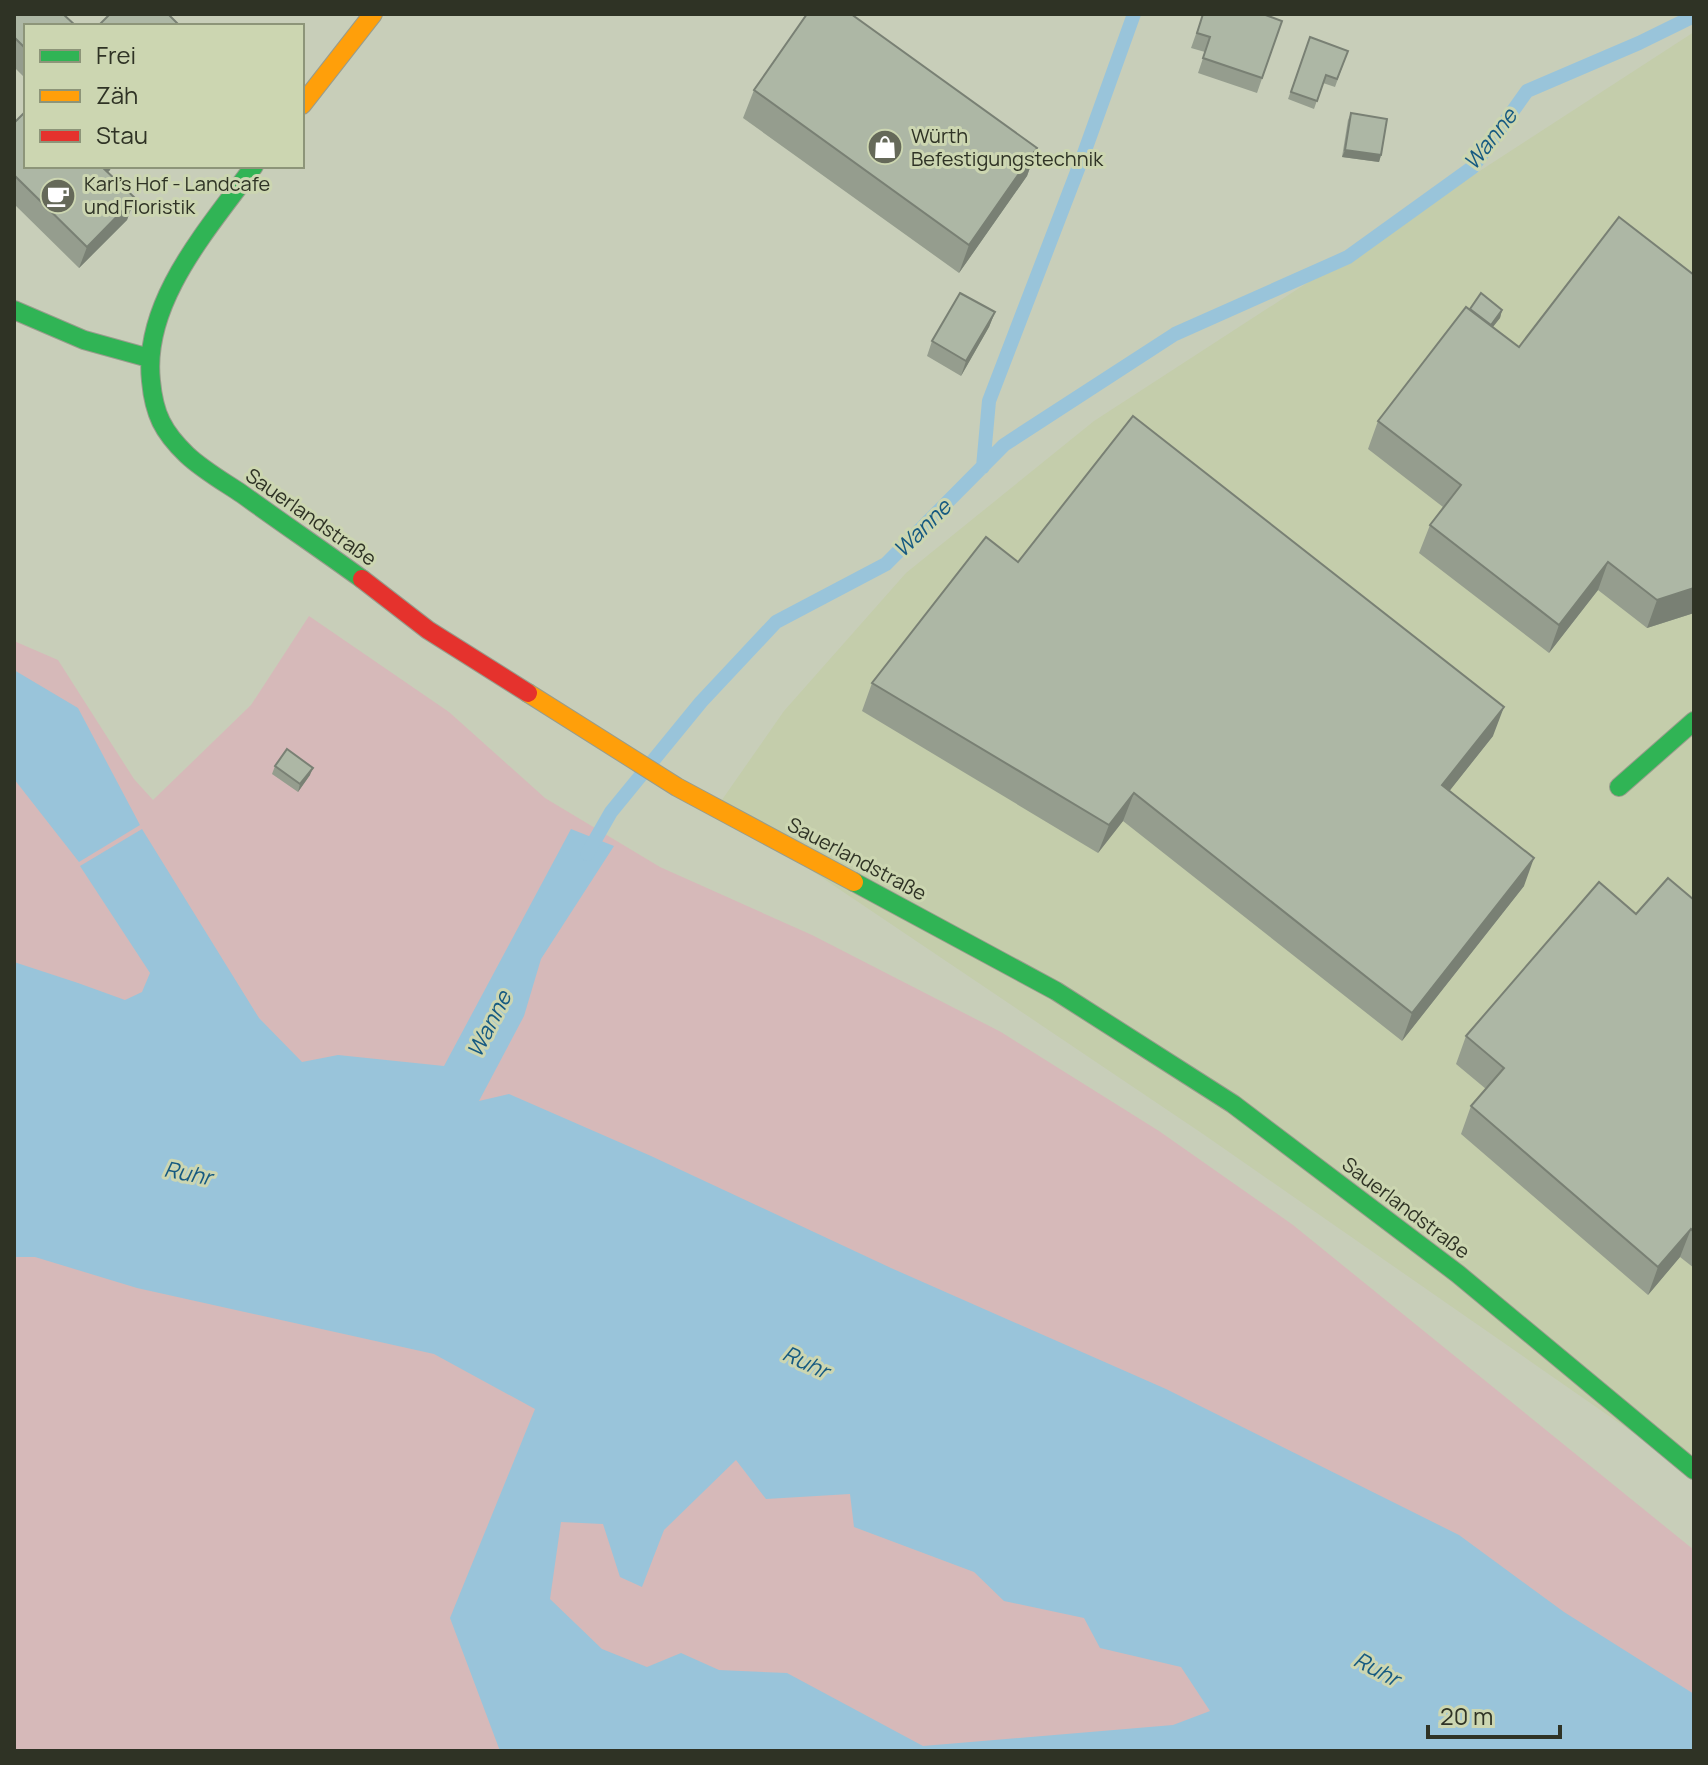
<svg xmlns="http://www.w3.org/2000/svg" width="1708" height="1765" font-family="Manrope,sans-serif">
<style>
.built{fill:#c4cdab}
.green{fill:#d6b9b9}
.water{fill:#99c4da;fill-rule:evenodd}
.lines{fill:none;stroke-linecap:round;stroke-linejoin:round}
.stream{stroke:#99c4da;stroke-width:14}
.fast-casing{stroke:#989c8c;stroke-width:20}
.slow-casing{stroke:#989c8c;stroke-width:20}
.jam-casing{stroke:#989c8c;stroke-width:20}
.fast{stroke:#30b455;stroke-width:18}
.slow{stroke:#ff9f0a;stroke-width:18}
.jam{stroke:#e5322d;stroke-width:18}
.wall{fill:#959d8e}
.shaded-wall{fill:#798074}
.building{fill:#adb7a5;stroke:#798074;stroke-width:2}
.labels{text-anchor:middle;stroke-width:6;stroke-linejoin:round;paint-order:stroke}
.poi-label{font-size:20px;fill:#2f3325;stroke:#ccd6b1;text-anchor:start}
.street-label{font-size:20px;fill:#2f3325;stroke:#ccd6b1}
.water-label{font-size:22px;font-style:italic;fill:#165a81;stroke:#ccd6b1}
</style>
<rect width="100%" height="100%" fill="#c8ceb9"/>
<!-- built -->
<path class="built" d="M 1694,32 L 1694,1475 L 1203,1134 L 717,807 L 784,711 L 906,573 L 1094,421 Z"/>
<!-- green -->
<path class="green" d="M 309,616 L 449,712 L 545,798 L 660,867 L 812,935 L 1001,1032 L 1159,1131 L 1293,1225 L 1694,1550 L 1694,1751 L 14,1751 L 14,641 L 58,660 L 134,779 L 153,800 L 251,705 Z"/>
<!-- water -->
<path class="water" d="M 14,670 L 78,708 L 140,825 L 79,862 L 14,779 Z
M 142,829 L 259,1018 L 302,1062 L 338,1055 L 444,1066 L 571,829 L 614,846 L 541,959 L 524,1016 L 479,1101 L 509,1094 L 651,1156 L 891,1268 L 1166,1389 L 1459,1535 L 1564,1612 L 1694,1694 L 1694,1751 L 500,1751 L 450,1618 L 535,1409 L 434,1354 L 137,1288 L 35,1257 L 14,1257 L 14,962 L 78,983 L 125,1000 L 142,992 L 150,973 L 80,866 ZM 736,1460 L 766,1499 L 850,1494 L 854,1527 L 974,1572 L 1004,1601 L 1084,1618 L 1100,1648 L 1181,1667 L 1210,1711 L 1173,1725 L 923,1746 L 787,1673 L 719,1670 L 681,1653 L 647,1667 L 602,1649 L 550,1599 L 561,1522 L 603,1524 L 620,1577 L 642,1587 L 664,1530 Z"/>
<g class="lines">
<!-- stream -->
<path class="stream" d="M 983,467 L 989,401 L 1083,156 L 1134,14
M 587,854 L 611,812 L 701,702 L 776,622 L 886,564 L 1004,445 L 1175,334 L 1348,257 L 1473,167 L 1527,91 L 1639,43 L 1694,16"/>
<defs>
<path id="fast" d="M 254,166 C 210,227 142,301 151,381 C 154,414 163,432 187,455 C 203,470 224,482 242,494 C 282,523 322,550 362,579
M 14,310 L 84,340 L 149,358
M 1619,787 L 1694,721
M 854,882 L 1056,991 L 1233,1104 L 1458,1274 L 1694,1470"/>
<path id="slow" d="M 302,105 L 373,14
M 528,693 L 677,787 L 854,882"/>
<path id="jam" d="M 362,579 L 428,630 L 528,693"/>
</defs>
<!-- fast casing -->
<use href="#fast" class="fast-casing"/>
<!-- slow casing -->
<use href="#slow" class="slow-casing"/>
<!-- jam casing -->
<use href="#jam" class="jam-casing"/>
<!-- fast -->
<use href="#fast" class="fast"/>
<!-- slow -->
<use href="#slow" class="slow"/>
<!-- jam -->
<use href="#jam" class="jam"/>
</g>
<!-- wall -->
<path class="wall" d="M 14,14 L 26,26 L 26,79 L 14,67 Z
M 1203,14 L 1282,21 L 1257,93 L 1198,73 L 1205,52 L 1191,48 Z
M 1310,37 L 1348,51 L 1335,87 L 1323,83 L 1314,109 L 1288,99 Z
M 754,90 L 1037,148 L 1027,176 L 959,273 L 743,118 Z
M 1351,113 L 1381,155 L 1379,162 L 1342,157 L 1348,120 Z
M 14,123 L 110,170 L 108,172 L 135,198 L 127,220 L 79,268 L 14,204 Z
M 1470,309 L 1502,310 L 1500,318 L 1493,327 L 1694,613 L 1647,628 L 1598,590 L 1549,653 L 1419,553 L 1430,525 L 1443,507 L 1368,449 L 1378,421 Z
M 995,312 L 989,327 L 961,376 L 927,356 L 932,341 Z
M 1018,562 L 1493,736 L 1449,791 L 1524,886 L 1402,1041 L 1123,821 L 1098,853 L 862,711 L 872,683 Z
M 275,766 L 310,775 L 298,792 L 272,774 Z
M 1694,900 L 1694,1268 L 1680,1257 L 1648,1295 L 1461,1134 L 1471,1106 L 1486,1089 L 1456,1064 L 1466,1036 L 1636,914 Z"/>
<!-- shaded-wall -->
<path class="shaded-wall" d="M 1037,148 L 1027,176 L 959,273 L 969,245 Z
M 1345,150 L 1381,155 L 1379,162 L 1342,157 Z
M 101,166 L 112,166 L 110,170 L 93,187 Z
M 135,198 L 127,220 L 79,268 L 87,247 Z
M 1502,310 L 1500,318 L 1475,349 L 1478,342 Z
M 995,312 L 989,327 L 961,376 L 966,361 Z
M 1608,562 L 1598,590 L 1549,653 L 1559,625 Z
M 1694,588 L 1694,613 L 1647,628 L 1657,600 Z
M 1504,707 L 1493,736 L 1432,813 L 1442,785 Z
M 313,768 L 310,775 L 298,792 L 300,784 Z
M 1134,793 L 1123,821 L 1098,853 L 1109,825 Z
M 1534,858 L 1524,886 L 1402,1041 L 1412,1013 Z
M 1691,1229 L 1680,1257 L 1648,1295 L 1658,1267 Z"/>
<!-- building -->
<path class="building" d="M 14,14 L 63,14 L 76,26 L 26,26 L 26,49 L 14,37 Z
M 110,14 L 168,14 L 180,26 L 98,26 Z
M 807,14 L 851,14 L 1037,148 L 969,245 L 754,90 Z
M 1203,14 L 1263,14 L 1282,21 L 1262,78 L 1203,58 L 1210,37 L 1197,33 Z
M 1310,37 L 1348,51 L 1337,79 L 1326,75 L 1317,101 L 1291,92 Z
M 26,111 L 26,166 L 101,166 L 135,198 L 87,247 L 14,175 L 14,123 Z
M 1351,113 L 1387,119 L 1381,155 L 1345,150 Z
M 1619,217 L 1694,275 L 1694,588 L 1657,600 L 1608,562 L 1559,625 L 1430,525 L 1461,485 L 1378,421 L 1466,307 L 1519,347 Z
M 960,293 L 995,312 L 966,361 L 932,341 Z
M 1481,293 L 1502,310 L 1491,325 L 1470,309 Z
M 1133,416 L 1504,707 L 1442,785 L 1534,858 L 1412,1013 L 1134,793 L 1109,825 L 872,683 L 986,537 L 1018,562 Z
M 287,749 L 313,768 L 300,784 L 275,766 Z
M 1668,878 L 1694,900 L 1694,1232 L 1691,1229 L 1658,1267 L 1471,1106 L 1504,1068 L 1466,1036 L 1599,882 L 1636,914 Z"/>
<!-- icons -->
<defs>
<symbol id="shop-disc" viewBox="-11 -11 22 22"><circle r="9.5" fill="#656959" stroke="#ccd6b1"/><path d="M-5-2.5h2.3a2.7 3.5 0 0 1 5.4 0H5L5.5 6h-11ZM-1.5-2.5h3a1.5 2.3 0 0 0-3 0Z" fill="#fff"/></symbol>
<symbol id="cafe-disc" viewBox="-11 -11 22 22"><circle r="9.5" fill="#656959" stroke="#ccd6b1"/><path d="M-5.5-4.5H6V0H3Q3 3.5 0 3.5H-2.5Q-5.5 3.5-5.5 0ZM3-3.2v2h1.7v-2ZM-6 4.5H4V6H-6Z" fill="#fff"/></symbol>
</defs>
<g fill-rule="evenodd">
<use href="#shop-disc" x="865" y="127" width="40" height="40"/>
<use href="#cafe-disc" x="38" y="176" width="40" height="40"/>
</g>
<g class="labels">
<!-- poi labels -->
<g class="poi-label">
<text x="911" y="143">Würth<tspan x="911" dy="23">Befestigungstechnik</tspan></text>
<text x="84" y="191">Karl's Hof - Landcafe<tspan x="84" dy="23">und Floristik</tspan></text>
</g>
<!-- street labels -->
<g class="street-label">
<text transform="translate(311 517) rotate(35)" y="7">Sauerlandstraße</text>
<text transform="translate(857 859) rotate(28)" y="7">Sauerlandstraße</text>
<text transform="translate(1406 1208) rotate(37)" y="7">Sauerlandstraße</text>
</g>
<!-- water labels -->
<g class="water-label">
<text transform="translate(1490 139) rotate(-52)" y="8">Wanne</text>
<text transform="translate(922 528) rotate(-45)" y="8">Wanne</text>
<text transform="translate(489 1024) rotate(-63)" y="8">Wanne</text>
<text transform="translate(188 1173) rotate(11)" y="8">Ruhr</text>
<text transform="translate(806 1362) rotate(25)" y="8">Ruhr</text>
<text transform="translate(1377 1669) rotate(28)" y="8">Ruhr</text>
</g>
</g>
<!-- border -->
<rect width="1708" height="1765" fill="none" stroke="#2f3325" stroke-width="32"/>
<!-- legend -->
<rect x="24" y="24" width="280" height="144" fill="#ccd6b1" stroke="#8d9579" stroke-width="2"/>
<rect x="40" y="50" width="40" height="12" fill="#30b455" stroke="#8d9579" stroke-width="2"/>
<text x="96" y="64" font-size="24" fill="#2f3325">Frei</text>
<rect x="40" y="90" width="40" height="12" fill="#ff9f0a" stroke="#8d9579" stroke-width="2"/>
<text x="96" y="104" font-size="24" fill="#2f3325">Zäh</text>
<rect x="40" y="130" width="40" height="12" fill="#e5322d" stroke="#8d9579" stroke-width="2"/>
<text x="96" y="144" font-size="24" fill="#2f3325">Stau</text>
<!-- scale -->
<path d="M1428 1725v12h132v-12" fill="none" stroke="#2f3325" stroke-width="4"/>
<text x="1440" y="1725" font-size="24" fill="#2f3325" stroke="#ccd6b1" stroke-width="6" paint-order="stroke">20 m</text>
</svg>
